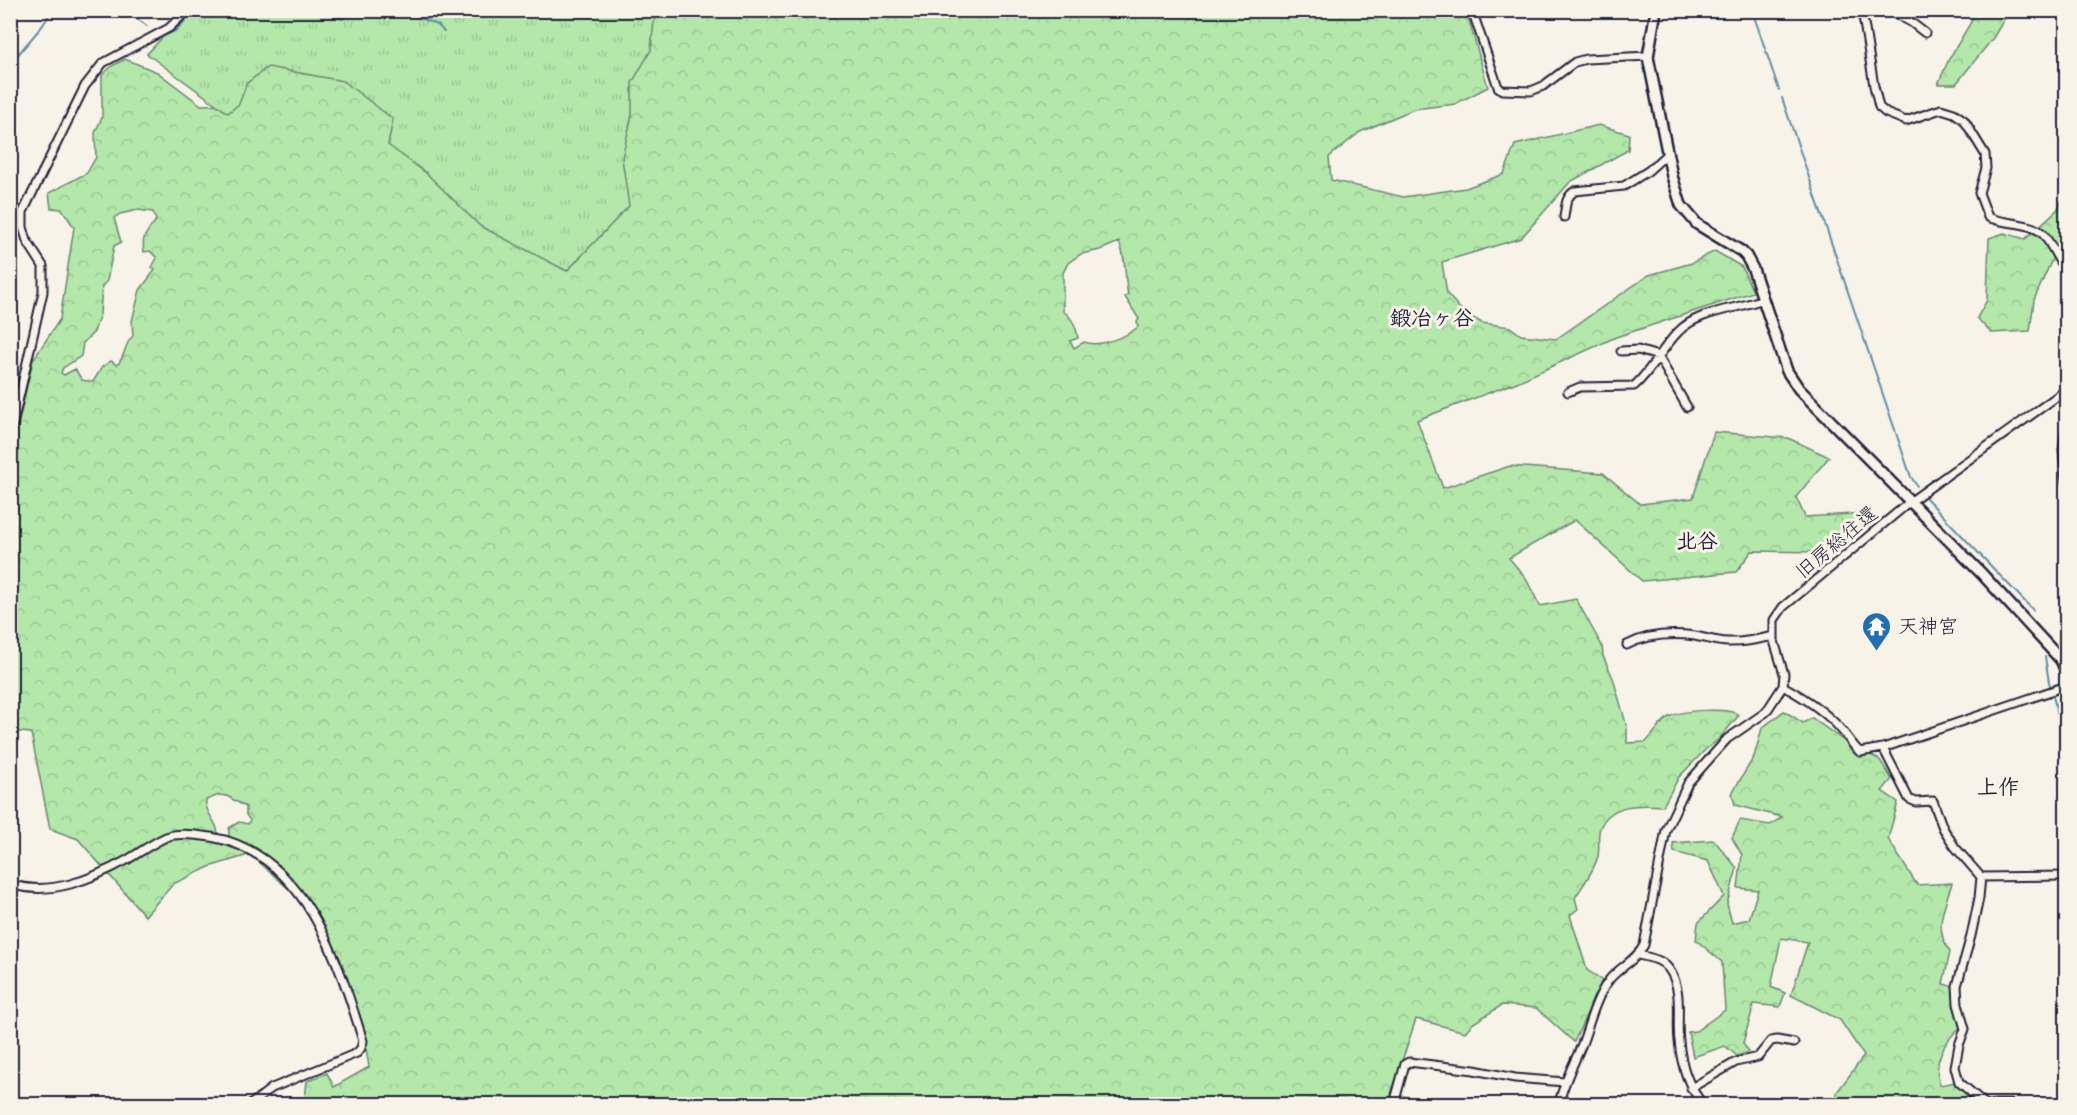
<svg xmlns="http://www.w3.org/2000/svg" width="2077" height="1115" font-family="'Architects Daughter','Klee One',sans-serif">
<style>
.forest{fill:url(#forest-crowns);stroke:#6a8572;stroke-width:1.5;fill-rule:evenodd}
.park{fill:url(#park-tufts);stroke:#6a8572;stroke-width:1.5}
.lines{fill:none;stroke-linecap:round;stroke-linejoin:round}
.stream{stroke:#618da5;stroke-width:2}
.minor-casing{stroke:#22223b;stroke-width:11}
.tertiary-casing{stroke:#22223b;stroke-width:14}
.minor{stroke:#f7f3e8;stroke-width:7}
.tertiary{stroke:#f7f3e8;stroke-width:9}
.labels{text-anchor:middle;stroke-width:6;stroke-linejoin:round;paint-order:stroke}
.street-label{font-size:20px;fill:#22223b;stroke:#f7f3e8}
.poi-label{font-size:20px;fill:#22223b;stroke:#f7f3e8;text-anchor:start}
.neighbourhood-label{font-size:21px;font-weight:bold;fill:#22223b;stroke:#f7f3e8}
</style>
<defs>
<pattern id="forest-crowns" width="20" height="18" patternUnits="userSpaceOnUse" patternTransform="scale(1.5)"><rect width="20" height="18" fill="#b3e8aa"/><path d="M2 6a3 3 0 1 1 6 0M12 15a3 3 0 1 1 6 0" fill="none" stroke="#9ac793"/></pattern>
<pattern id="park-tufts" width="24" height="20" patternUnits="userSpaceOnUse" patternTransform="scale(1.5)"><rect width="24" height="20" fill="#b3e8aa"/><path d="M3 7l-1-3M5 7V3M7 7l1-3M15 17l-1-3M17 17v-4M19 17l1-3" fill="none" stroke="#9ac793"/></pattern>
</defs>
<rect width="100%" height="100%" fill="#f7f3e8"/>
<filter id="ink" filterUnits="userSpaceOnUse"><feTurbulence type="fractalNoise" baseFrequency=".0167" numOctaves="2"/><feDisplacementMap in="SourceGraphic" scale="12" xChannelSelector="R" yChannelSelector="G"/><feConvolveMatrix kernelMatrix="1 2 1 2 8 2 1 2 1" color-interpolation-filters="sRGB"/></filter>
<g filter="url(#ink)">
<!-- forest -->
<path class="forest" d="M 1466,10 L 1488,87 L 1455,104 L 1414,109 L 1360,132 L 1329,157 L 1331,180 L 1403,197 L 1466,188 L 1504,174 L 1515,145 L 1599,125 L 1629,134 L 1628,150 L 1570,182 L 1521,238 L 1442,262 L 1447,294 L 1464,313 L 1482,323 L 1510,327 L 1521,335 L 1556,339 L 1649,275 L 1692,263 L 1715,251 L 1742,267 L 1753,292 L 1616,337 L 1517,382 L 1417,420 L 1443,488 L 1510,466 L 1603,473 L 1640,504 L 1693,498 L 1714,432 L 1788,438 L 1829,457 L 1796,497 L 1805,517 L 1868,513 L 1872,524 L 1819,552 L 1752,551 L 1736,572 L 1642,581 L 1575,520 L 1509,558 L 1525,577 L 1540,606 L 1576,599 L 1602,646 L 1603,656 L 1613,678 L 1627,727 L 1627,743 L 1646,742 C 1653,735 1661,722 1669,717 C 1681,710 1729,707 1739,715 L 1719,739 L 1705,750 L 1679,777 L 1663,806 C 1641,804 1610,803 1600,828 C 1597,836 1600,847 1598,856 C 1594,871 1583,885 1575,898 L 1578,909 L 1570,915 L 1587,970 L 1602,980 L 1574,1042 L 1536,1008 L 1502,1005 L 1472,1024 L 1465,1032 L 1416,1019 L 1391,1094 L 1446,1104 L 308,1104 L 305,1098 L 307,1081 L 327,1073 L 334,1087 L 369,1067 L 362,1023 L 334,950 L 292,892 L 257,860 L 260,850 L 255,847 L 248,855 L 209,867 L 173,884 L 145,916 L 78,839 L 50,829 L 31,733 L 11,731 L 10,444 L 16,434 L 33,360 L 60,319 L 74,227 L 62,209 L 51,208 L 49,193 L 87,173 L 96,157 L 95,133 L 102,117 L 102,75 L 112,66 L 125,59 L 157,72 L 201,105 L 229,104 L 214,81 L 486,11 ZM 138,210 L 153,212 L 156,220 C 148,233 141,234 144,252 L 150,251 L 157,258 L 152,267 L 155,270 L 140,290 L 132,321 L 133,336 C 124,343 126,356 117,365 L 111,361 L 102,367 L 93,382 L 82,380 L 75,369 L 64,375 L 61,373 L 63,368 L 81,356 L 83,343 L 94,332 L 100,314 L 102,286 L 107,281 L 114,246 L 121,242 L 114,218 L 120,214 ZM 1119,242 C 1127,260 1124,276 1128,295 L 1125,297 L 1139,319 L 1137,322 L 1138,327 C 1128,336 1098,348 1084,342 L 1074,348 L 1070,341 L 1078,338 C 1077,328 1072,317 1063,311 L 1063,273 L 1068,263 L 1081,254 L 1100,250 ZM 219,795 L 227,796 L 246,807 L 246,815 L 250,820 L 248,824 L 239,822 L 229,828 L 229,842 L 226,845 L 217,837 C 221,824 204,814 206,800 Z
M 1975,10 L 2009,11 L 1993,38 L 1956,84 L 1938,84 L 1949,59 L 1971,22 Z
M 2066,192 L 2066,228 L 2034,300 L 2030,331 L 1991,333 L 1977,318 L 1987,300 L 1989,238 L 2004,233 L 2025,239 L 2057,210 Z
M 1784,711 L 1803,723 L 1812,718 L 1840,738 L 1880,760 L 1892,779 L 1882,791 L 1898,802 L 1888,839 L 1917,885 L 1952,883 C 1944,908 1933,928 1950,952 L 1943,984 L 1955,987 L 1962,1026 C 1944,1041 1932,1062 1940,1085 L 1956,1082 L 1980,1104 L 1837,1104 L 1837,1092 L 1864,1056 L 1840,1020 L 1791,995 L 1808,942 L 1781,938 L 1771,987 L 1785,993 L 1780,1007 L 1754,1004 L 1743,1043 L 1748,1052 L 1737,1056 L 1725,1046 L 1693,1057 L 1688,1032 L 1696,1031 L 1725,1010 L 1722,962 L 1696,940 L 1698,923 L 1724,896 L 1708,861 L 1674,852 L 1673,843 L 1714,840 L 1737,868 L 1727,904 L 1732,923 L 1749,919 L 1758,890 L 1738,888 L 1742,855 L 1732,838 L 1740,820 L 1770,825 L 1782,817 L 1735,805 L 1732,793 L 1754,757 L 1762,728 Z"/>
<!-- park -->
<path class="park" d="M 187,11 L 655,11 L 651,50 L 632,83 L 632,115 L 622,158 L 629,206 L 567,271 L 480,226 L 426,173 L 388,145 L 393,119 L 343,81 L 268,67 L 247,83 L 239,104 L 228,113 L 147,54 Z"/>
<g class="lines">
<!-- stream -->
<path class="stream" d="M 107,10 L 115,13 L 128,12 L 147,26
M 319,10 L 342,19 L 357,10
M 399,10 L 438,25 L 444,32
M 1752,10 L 1779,90
M 162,37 L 177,30 L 194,10
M 10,64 L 43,25 L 52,10
M 1782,98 L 1911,477 L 1917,486
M 1926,498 L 2033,610
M 2045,657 L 2049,682 L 2066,743"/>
<defs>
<path id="minor" d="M 1472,10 L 1498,87 L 1502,90 L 1531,91 L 1543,86 L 1575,62 L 1586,59 L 1649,56
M 1862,10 L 1874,86 L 1879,107 L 1886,113 L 1906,121 L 1941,109 L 1954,113 L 1964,120 L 1985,154 L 1986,168 L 1979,193 L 1988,217 C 2005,225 2028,221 2042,233 C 2048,238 2057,258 2062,265 L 2066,269
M 1889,10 L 1912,23 L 1925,33
M 1564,217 C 1566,206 1565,197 1575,191 L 1624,186 L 1648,171 L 1668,153
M 1621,351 L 1638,350 L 1658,356 L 1687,407
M 2066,361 L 2066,401
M 1568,392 L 1580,387 L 1634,386 C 1649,374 1663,347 1678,332 C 1699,310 1736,310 1763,299
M 2066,428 L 2063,450 L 2066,481
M 10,437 L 43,292 L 43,266 L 27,241 L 23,227 L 23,212 L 85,86 L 103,63 L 169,28 L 188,10
M 1627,645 C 1648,634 1672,633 1695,636 C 1706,638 1717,642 1728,642 C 1743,643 1759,639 1774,636
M 1783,686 C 1805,698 1828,713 1844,733 C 1850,740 1853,746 1860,752 L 1883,748 L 2066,686
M 1883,748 L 1909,799 L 1916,802 L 1933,801 L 1943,828 L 1955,847 L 1981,877 L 1979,898 L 1971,936 L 1957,986 L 1958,1004 L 1965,1029 L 1959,1045 L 1955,1067 L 1959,1082 L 1985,1104
M 1981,877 L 2066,876
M 10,884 C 50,897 92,879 127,860 C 140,852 153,843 166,837 C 178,832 198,835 211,837 C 305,853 339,962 363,1041 L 361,1048 L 357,1053 L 272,1088 L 251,1104
M 1639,955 C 1650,958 1661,959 1668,968 C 1684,988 1676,1018 1679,1041 C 1681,1064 1688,1087 1703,1104
M 1691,1088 L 1736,1062 L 1758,1057 L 1771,1041 L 1777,1040 L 1794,1043
M 1394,1104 L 1405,1064 L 1409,1062 L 1474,1070 L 1515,1078 L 1565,1082
M 1559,1104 C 1563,1083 1574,1064 1582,1044 C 1590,1023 1595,999 1609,980 C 1619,967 1636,961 1644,945 L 1666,830 L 1688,783 L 1727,739 L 1766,712 L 1783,686 L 1784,674 L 1774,641 L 1774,620 L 1783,607 L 1911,501 L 2066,390
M 1994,1104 L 2011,1104"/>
<path id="tertiary" d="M 1656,10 L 1648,57 L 1672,176 L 1681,205 L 1697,224 L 1741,251 L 1746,256 L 1753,269 L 1787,371 L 1799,389 L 1982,574 L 2061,660 L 2066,671"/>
</defs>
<!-- minor casing -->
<use href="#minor" class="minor-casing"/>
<!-- tertiary casing -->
<use href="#tertiary" class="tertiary-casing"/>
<!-- minor -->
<use href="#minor" class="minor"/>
<!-- tertiary -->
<use href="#tertiary" class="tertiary"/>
</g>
</g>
<!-- icons -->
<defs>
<symbol id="temple-pin" viewBox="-11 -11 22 30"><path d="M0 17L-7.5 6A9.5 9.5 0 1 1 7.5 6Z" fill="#1f6fb2" stroke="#f7f3e8"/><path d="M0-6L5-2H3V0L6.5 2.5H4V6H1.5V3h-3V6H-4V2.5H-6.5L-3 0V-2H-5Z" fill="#fff"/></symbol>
</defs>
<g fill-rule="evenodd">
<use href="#temple-pin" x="1860" y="610" width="33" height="45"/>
</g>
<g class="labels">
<!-- street labels -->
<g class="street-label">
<text transform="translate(1836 542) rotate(-40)" y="7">旧房総往還</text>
</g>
<!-- poi labels -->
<g class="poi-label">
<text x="1898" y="633">天神宮</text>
</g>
<!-- neighbourhood labels -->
<g class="neighbourhood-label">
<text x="1432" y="325">鍛冶ヶ谷</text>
<text x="1697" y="548">北谷</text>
<text x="1998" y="794">上作</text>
</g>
</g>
<!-- margin -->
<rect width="2077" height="1115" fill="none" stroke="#f7f3e8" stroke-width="36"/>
<rect x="18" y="18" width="2041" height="1079" fill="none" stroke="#22223b" stroke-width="2" filter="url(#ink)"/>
</svg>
